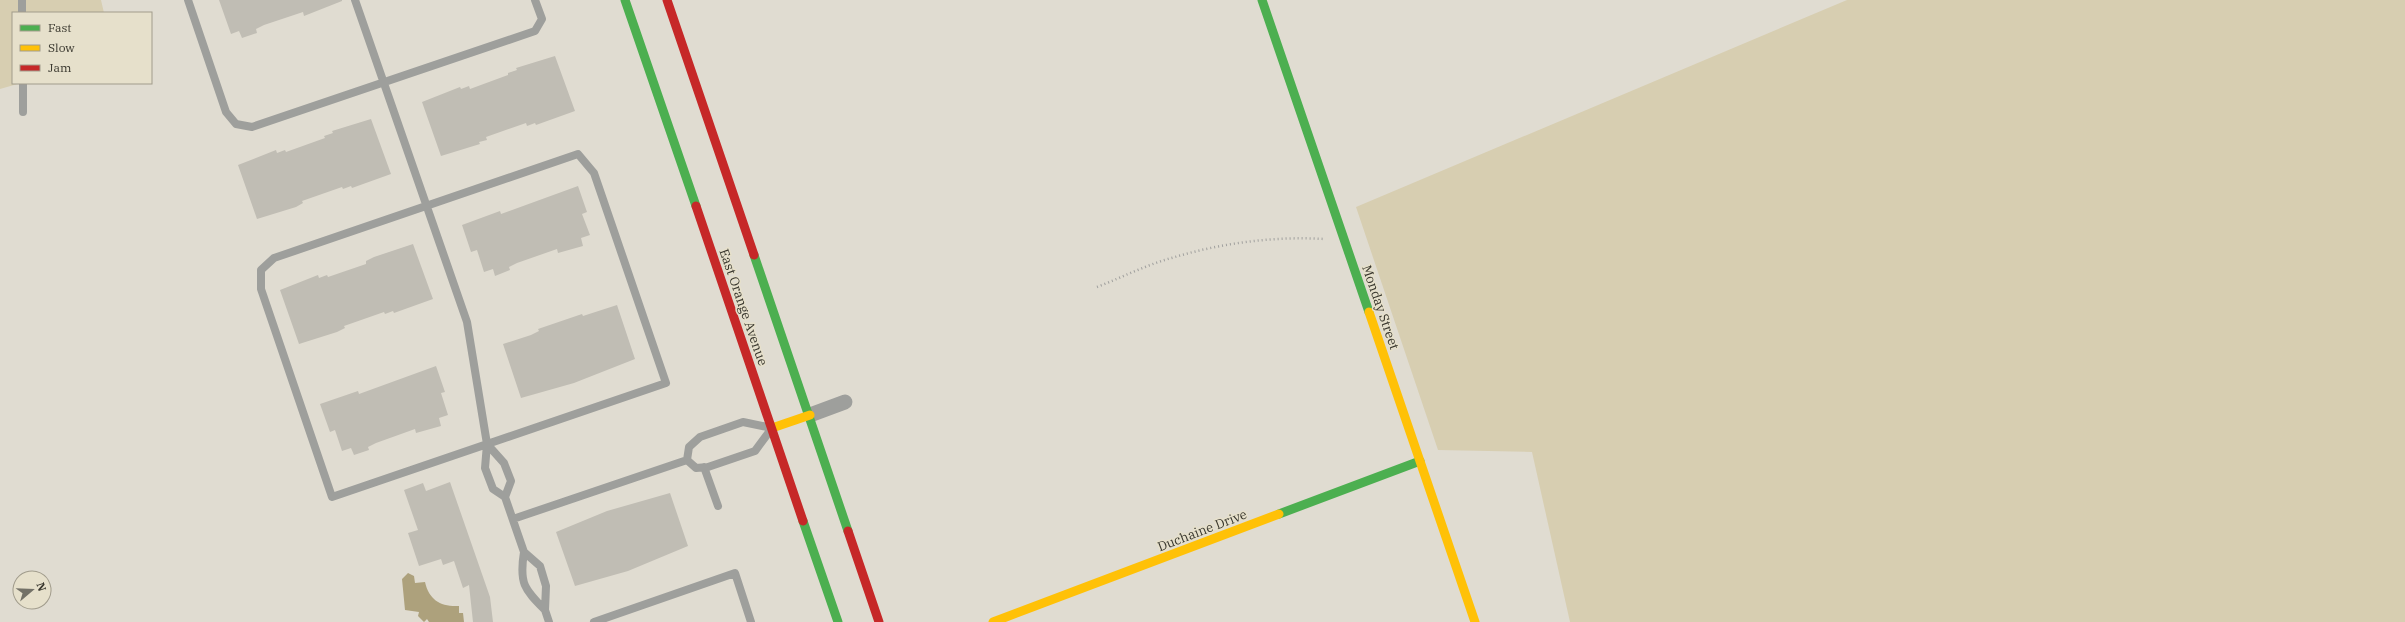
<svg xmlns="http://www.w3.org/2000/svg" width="2405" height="622" font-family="'IBM Plex Serif',serif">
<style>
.green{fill:#d7ceb1}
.water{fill:#ada17c}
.building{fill:#c0bdb4}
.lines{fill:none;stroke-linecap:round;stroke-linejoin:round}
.path{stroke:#a0a09e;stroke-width:2.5;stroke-dasharray:1 3;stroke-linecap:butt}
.lane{stroke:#9e9f9c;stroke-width:8}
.street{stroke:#9e9f9c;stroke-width:15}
.fast{stroke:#4caf50;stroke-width:9}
.slow{stroke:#ffc107;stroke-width:9}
.jam{stroke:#c62828;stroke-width:9}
.labels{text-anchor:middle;stroke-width:3;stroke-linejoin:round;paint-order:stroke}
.street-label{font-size:13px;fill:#39372e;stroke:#e6e0cb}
</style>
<rect width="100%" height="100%" fill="#e0dcd1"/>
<!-- green -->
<path class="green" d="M 0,0 L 101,0 L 104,13 L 13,13 L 13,83 L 21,83 L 0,89 Z
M 1847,0 L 2405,0 L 2405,622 L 1570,622 L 1532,452 L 1438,450 L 1356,207 Z"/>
<!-- water -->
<path class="water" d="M 408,573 L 414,576 L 415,583 L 425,582 C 429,600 441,607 459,606 L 459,613 L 463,613 L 464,622 L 429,622 L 427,619 L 424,622 L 418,616 L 419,612 L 405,610 L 402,579 Z"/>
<!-- building -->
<path class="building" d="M 219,0 L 342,0 L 342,1 L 304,16 L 303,12 L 264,25 L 256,29 L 257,33 L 242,38 L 239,31 L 231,34 Z
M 555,56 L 575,111 L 536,125 L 535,123 L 527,126 L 526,123 L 486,137 L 487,140 L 479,142 L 480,144 L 441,156 L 422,102 L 460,87 L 461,89 L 469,86 L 470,89 L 508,75 L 508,73 L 517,70 L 516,68 Z
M 371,119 L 391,174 L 352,188 L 351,186 L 343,189 L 342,187 L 302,201 L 303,203 L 296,207 L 257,219 L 238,165 L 276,150 L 277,153 L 285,150 L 286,152 L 325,138 L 324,136 L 333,133 L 332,131 Z
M 578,186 L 587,212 L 582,214 L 590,235 L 581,238 L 583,246 L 558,253 L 557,249 L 517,263 L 509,267 L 510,270 L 495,276 L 493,269 L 484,272 L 477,250 L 471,252 L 462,225 L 500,211 L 501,214 Z
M 413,244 L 433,299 L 394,313 L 393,311 L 385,314 L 384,312 L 344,326 L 345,328 L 337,332 L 299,344 L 280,290 L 318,275 L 319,278 L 327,275 L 328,277 L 366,264 L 366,261 L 374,257 Z
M 617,305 L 635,359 L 574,383 L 521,398 L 503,344 L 531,335 L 539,331 L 538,329 L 582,314 L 583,316 Z
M 436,366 L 445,392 L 441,393 L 448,415 L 439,418 L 441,426 L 416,433 L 415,429 L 376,443 L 368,447 L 369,450 L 354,455 L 351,448 L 342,451 L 335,430 L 330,432 L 320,404 L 358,391 L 359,394 Z
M 450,482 L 490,597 L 493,622 L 473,622 L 469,585 L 463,588 L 454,561 L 443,565 L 441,559 L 419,566 L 408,533 L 418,530 L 404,490 L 423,483 L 426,491 Z
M 670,493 L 688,546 L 628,571 L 575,586 L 556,532 L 607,511 Z"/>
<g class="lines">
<!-- path -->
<path class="path" d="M 1097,287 C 1123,277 1148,264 1175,257 C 1222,243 1275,236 1324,239"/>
<!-- lane -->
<path class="lane" d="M 22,0 L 22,13
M 188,0 L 226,112 L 236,124 L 252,127 L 535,31 L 542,19 L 535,0
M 355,0 L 467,322 L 487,444 L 485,468 L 493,489 L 505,497
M 23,83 L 23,112
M 578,154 L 594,173 L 666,383 L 332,497 L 261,289 L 261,270 L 274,258 Z
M 743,422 L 772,428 L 755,451 L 708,467 L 696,468 L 687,460 L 689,447 L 700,437 Z
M 487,444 L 504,463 L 511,481 L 505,497 L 524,552 L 540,566 L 546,586 L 545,610 L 549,622
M 704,467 L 718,506
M 513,519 L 687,460
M 524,552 C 519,583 524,589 545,610
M 594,622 L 735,573 L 751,622"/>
<!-- street -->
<path class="street" d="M 810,415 L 845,402"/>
<!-- fast -->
<path class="fast" d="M 625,0 L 696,206
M 1262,0 L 1369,312
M 754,255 L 848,531
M 1279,514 L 1420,461
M 803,521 L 838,622"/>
<!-- slow -->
<path class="slow" d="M 1369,312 L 1475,622
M 772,428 L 810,415
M 993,622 L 1279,514"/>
<!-- jam -->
<path class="jam" d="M 667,0 L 754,255
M 696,206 L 803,521
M 848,531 L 879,622"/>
</g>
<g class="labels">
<!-- street labels -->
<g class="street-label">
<text transform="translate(744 307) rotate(71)" y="5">East Orange Avenue</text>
<text transform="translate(1381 307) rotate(71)" y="5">Monday Street</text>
<text transform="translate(1202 530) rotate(-21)" y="5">Duchaine Drive</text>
</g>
</g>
<!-- legend -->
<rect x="12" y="12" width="140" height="72" fill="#e6e0cb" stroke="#a19c8c"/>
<rect x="20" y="25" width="20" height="6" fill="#4caf50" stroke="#a19c8c"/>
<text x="48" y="32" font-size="12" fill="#39372e">Fast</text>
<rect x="20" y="45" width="20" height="6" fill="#ffc107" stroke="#a19c8c"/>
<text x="48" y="52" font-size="12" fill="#39372e">Slow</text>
<rect x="20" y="65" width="20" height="6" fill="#c62828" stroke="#a19c8c"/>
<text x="48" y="72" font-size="12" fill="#39372e">Jam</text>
<!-- north arrow -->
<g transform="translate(32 590) rotate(71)"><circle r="19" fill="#e6e0cb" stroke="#a19c8c"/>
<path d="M0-3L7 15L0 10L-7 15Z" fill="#737167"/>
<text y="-6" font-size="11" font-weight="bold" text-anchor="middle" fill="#39372e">N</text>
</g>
</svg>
